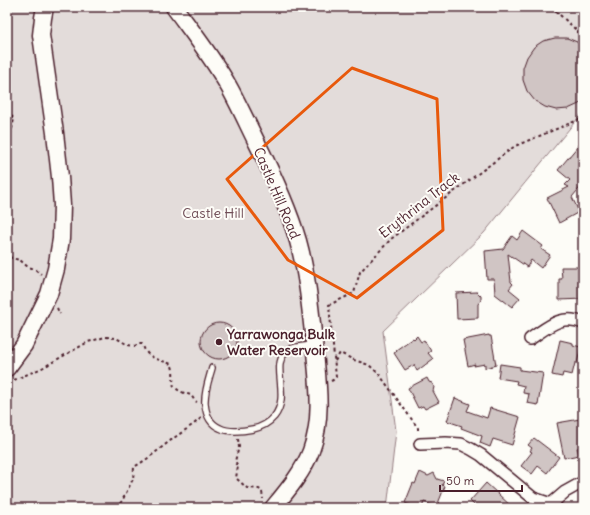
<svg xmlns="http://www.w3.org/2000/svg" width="590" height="515" font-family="Delius,sans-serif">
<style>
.green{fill:#e3dcda;stroke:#967e82}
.building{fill:#d0c5c4;stroke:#4a1f2b}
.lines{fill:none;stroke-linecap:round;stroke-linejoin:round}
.lane-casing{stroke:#4a1f2b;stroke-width:8}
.street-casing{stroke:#4a1f2b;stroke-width:14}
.secondary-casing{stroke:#4a1f2b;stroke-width:19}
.path{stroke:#4a1f2b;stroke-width:2;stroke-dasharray:3 3;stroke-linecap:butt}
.lane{stroke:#fdfcf7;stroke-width:5.5}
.street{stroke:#fdfcf7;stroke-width:11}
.secondary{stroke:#fdfcf7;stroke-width:16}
.marked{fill:none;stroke:#e8590c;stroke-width:3;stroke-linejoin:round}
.poi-dot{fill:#4a1f2b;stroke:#fdfcf7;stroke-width:1.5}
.labels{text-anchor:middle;stroke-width:4;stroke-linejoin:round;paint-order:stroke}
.street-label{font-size:14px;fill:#4a1f2b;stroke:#fdfcf7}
.park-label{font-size:14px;fill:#704e57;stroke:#fdfcf7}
.poi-label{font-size:14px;font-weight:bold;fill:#4a1f2b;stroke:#fdfcf7;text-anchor:start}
</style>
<rect width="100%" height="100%" fill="#fdfcf7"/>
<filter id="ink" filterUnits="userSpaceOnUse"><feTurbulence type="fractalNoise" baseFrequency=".025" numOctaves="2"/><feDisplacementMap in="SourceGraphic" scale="8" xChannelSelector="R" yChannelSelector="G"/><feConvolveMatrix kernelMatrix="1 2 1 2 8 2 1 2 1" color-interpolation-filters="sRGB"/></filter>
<g filter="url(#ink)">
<!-- green -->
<path class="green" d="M 7,7 L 579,7 L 583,14 L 583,112 L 484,233 L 383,331 L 396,431 L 387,508 L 7,508 Z"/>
<!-- building -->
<path class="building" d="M 555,38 L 567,38 L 577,42 L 583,47 L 583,100 L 579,104 L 568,109 L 556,110 L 545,107 L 535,101 L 527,91 L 523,80 L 523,68 L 527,57 L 534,47 L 543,41 Z
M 583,140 L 583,184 L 572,197 L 579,212 L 559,223 L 547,198 L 569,187 L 565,185 L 570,180 L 558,170 Z
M 523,231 L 543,246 L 541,249 L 550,255 L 541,268 L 531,260 L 527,267 L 508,254 L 511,282 L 513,284 L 509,289 L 520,298 L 512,307 L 495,294 L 494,279 L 487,279 L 485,251 L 503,249 L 512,236 L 517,240 Z
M 561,267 L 583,267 L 583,299 L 559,300 L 559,279 L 562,279 Z
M 477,292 L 481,296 L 481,300 L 478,304 L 478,318 L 457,319 L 456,293 Z
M201 341a18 18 0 1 1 36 0a18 18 0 1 1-36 0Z
M 489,335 L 489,336 L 491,336 L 496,365 L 485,368 L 485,364 L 474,366 L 475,364 L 468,366 L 463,340 Z
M 417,336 L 421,342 L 424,340 L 431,351 L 428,353 L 433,359 L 417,371 L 414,365 L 405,370 L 394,353 L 397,351 L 396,350 L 413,338 L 414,339 Z
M 560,340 L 573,343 L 573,345 L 581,347 L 577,363 L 575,363 L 572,375 L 563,373 L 562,377 L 552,375 Z
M 500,364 L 520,367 L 520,370 L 543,373 L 538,405 L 527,403 L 529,394 L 523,393 L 524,386 L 516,384 L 517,381 L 498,378 Z
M 427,378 L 429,382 L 432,383 L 434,387 L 433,391 L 439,402 L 425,409 L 423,406 L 418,408 L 408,388 Z
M 455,398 L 470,404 L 467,411 L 487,418 L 490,408 L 520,417 L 512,445 L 493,439 L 490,447 L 480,443 L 482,436 L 461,428 L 462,426 L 447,421 Z
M 580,419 L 583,432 L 583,447 L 577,448 L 579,455 L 564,458 L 557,423 Z
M 534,438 L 559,457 L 547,473 L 538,466 L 532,474 L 521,466 L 532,452 L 530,451 L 532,448 L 528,445 Z
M 420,472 L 428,476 L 434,473 L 437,479 L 444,481 L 442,485 L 445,486 L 437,506 L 435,505 L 434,506 L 424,502 L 422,508 L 418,508 L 405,503 L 413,483 L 415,484 Z
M 486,483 L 497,493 L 513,508 L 477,508 L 470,501 Z"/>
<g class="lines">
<defs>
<path id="lane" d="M 212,368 C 209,379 204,392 205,404 C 206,414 210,424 220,428 C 230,433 243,431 253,429 C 262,427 268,424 274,417 C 291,396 271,367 285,353 C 291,346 305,346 314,345"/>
<path id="street" d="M 530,339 C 547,328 561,313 583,323
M 420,444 L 446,443 L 461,444 L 471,449 L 481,455 L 533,498 L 551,504 L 556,508
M 545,508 L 551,504 L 565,492 L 583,482"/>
<path id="secondary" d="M 174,7 C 193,33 213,58 229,87 C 239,105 248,125 257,143 C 273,175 288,207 298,241 C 308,277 311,315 315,352 C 318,384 323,419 311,451 C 303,472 287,491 273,508
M 7,368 L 24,345 L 49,294 L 56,269 L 61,239 L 62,205 L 60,177 L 55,133 L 41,35 L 43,18 L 45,7"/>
</defs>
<!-- lane casing -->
<use href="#lane" class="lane-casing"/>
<!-- street casing -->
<use href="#street" class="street-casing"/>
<!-- secondary casing -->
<use href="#secondary" class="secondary-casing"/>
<!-- path -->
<path class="path" d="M 551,7 L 583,36
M 7,111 L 14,119 L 10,138 L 11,162 L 7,180
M 7,251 L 11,258 L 20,260 L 28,267 L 35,269 L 41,274
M 57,308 L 60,314
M 335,361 L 340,353 L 354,360 L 369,365 L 379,374 L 418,428 L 418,433
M 14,380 L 42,368 L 88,342 L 105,337 L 116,338 L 128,345 L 135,346 L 138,344 L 142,344 C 144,347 144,350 147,353 C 152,359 164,361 171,364 C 175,371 172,379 174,387 C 180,392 184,393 191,395 L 195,401 L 197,402
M 331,381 L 333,380 L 336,377 L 329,305 L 354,293 L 360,272 L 391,239 L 515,146 L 583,118
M 238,439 L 239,447 L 235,461 L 238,466 L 236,478 L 247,488 L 259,489 L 262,491 L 263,499
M 116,508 L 122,501 L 133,479 L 134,467 C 147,460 158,450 170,441 C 180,433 191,427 201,418"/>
<!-- lane -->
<use href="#lane" class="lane"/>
<!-- street -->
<use href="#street" class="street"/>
<!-- secondary -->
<use href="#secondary" class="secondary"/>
</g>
</g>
<!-- marked area -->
<path class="marked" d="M 352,68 L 437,99 L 443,230 L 357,298 L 288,260 L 227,179 Z"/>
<!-- markers -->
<circle class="poi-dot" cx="219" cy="342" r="4"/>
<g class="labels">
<!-- street labels -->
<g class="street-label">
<text transform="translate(277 193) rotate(67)" y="5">Castle Hill Road</text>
<text transform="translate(419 205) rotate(-38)" y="5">Erythrina Track</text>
</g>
<!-- park labels -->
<g class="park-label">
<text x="213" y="218">Castle Hill</text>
</g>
<!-- poi labels -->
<g class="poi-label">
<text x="227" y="339">Yarrawonga Bulk<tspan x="227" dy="16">Water Reservoir</tspan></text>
</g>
</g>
<!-- margin -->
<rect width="590" height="515" fill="none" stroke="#fdfcf7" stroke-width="24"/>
<rect x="12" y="12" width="566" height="491" fill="none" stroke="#4a1f2b" stroke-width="1.5" filter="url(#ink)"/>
<!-- scale -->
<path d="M440 485v6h82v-6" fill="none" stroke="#4a1f2b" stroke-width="2"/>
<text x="446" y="485" font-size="12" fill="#4a1f2b" stroke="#fdfcf7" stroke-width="3" paint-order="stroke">50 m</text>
</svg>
